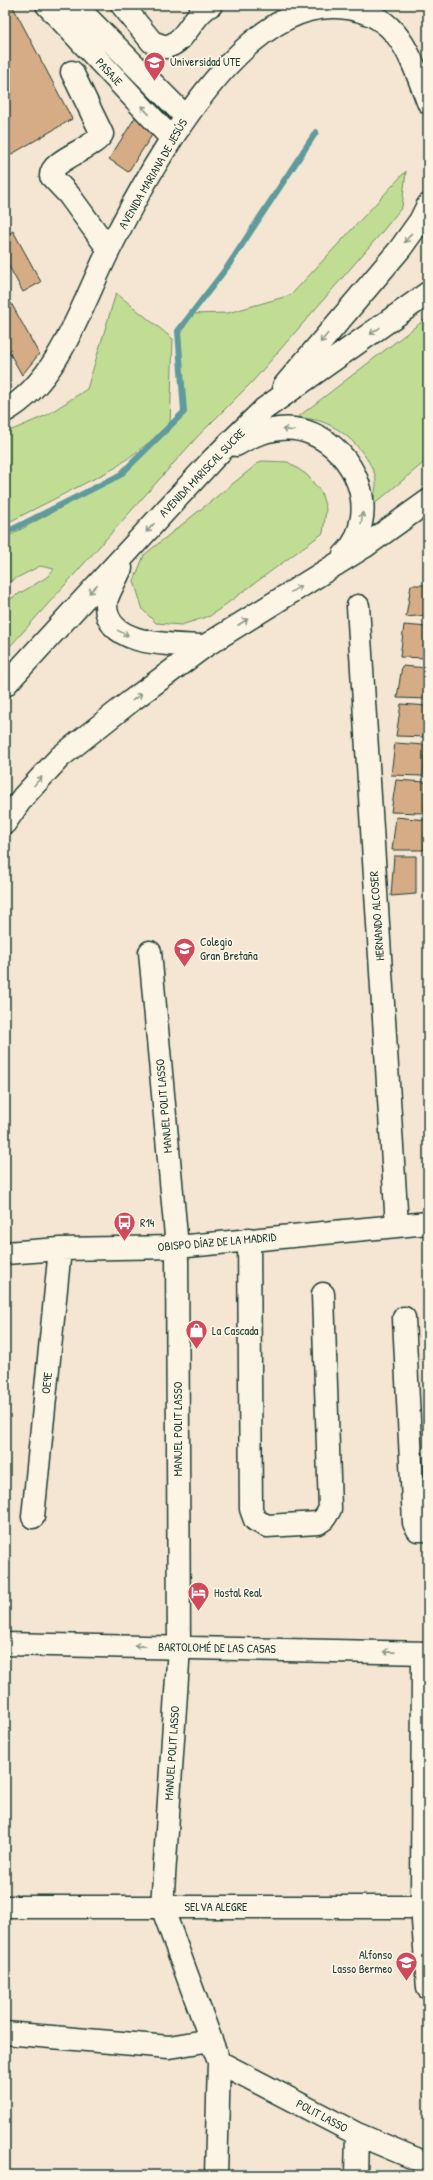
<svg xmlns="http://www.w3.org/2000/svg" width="433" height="2180" font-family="'Patrick Hand',sans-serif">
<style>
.green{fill:#c1dd94;stroke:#708d64}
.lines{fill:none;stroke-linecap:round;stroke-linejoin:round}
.stream{stroke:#5f9b9c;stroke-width:6}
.building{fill:#d6ac87;stroke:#1f3d34}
.minor-casing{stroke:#1f3d34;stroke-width:25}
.major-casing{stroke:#1f3d34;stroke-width:25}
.minor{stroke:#fcf5e5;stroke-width:22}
.major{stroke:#fcf5e5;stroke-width:22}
.oneway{stroke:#8e998c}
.labels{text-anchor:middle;stroke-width:3.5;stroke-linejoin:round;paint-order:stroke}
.poi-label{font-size:12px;fill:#1f3d34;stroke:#fcf5e5;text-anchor:start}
.street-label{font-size:12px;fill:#1f3d34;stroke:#fcf5e5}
</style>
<rect width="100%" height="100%" fill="#f4e6d2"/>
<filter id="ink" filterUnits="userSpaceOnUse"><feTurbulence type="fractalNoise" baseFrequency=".025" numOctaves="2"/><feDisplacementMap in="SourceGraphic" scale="8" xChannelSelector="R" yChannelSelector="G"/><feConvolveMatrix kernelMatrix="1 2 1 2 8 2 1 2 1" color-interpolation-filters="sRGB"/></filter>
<g filter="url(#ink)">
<!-- green -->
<path class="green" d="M 406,171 L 402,207 L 382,232 L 253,381 L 198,436 L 5,652 L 5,602 L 47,577 L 54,569 L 40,566 L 5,584 L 5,538 L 120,475 L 167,429 L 115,468 L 5,524 L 5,433 L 47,415 L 87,389 L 116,293 L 173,339 L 170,425 L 184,412 L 179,339 L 191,314 L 228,313 L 291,295 Z
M 428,317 L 428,459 L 372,506 C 374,496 378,485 375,475 C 367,453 346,431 325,423 C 317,419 306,419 298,417 Z
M 261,461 L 288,462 L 307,475 L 321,492 L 326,509 L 323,533 L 210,616 L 181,625 L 156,623 L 143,610 L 134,581 L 144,555 Z"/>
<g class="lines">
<!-- stream -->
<path class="stream" d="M 5,533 L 120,475 L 184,412 L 178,331 L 228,266 L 316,132"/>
</g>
<!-- building -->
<path class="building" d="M 5,5 L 12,5 L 72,119 L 5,158 Z
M 136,116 L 156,129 L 128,172 L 109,159 Z
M 13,231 L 41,282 L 23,292 L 5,259 L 5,236 Z
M 11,303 L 39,354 L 22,375 L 5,345 L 5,306 Z
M 411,585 L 428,585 L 428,615 L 406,617 Z
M 404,625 L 428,627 L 428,658 L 400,657 Z
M 402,666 L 428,668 L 428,699 L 397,698 Z
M 401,704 L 428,706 L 428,737 L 396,736 Z
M 395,743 L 425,745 L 423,776 L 391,775 Z
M 396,780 L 426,782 L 424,813 L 391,812 Z
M 396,817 L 426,820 L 424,850 L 392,850 Z
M 394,856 L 416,856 L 416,894 L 391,896 Z"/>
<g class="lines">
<defs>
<path id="minor" d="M 47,5 L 171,138
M 75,5 L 186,117
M 122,5 L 152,42 L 166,47 C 187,42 192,14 211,5
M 72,72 L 102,134 C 95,148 50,160 51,176 L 69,195 L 109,250
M 5,411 C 59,381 82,304 108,252 C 146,176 237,4 335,7 C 397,9 409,52 428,102
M 358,606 L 397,1226
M 150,952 L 177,1247 L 179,1647 L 162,1907 L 219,2062 L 216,2175
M 249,1239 L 251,1509 L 255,1520 L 267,1526 L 318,1523 L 324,1519 L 330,1509 L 323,1294
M 5,1253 L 60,1249 L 177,1247 L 428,1223
M 404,1318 L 414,1523 L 418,1530 L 428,1530
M 33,1517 L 60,1249
M 5,1644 L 428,1653
M 423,1653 L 422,1907 L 428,1988
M 5,1907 L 428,1907
M 5,2033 L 169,2047 L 211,2040
M 219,2062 L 357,2134 L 428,2164
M 356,2175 L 357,2134"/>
<path id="major" d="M 284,386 L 400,249 L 420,221 L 428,205
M 236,445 C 250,437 262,431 279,429 C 326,423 368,472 362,517 C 360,531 355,545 344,555
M 121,568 C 118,576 106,596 106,604 C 105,648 175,644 205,646
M 5,685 L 214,458 L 264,409 L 428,293
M 5,823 L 23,797 L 60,757 L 131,701 L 205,646 L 364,547 L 428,501"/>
</defs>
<!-- minor casing -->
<use href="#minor" class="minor-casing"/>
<!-- major casing -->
<use href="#major" class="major-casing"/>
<!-- minor -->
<use href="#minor" class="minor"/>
<!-- major -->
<use href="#major" class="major"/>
</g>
<!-- one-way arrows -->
<defs><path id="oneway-shaft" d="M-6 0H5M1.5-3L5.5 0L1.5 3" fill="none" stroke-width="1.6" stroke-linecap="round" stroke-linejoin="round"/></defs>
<g class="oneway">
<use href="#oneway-shaft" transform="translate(145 110) rotate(-133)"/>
<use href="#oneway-shaft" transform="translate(408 238) rotate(126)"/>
<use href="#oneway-shaft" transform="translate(375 331) rotate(145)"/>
<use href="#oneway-shaft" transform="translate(324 338) rotate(130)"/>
<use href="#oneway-shaft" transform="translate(288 430) rotate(-173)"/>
<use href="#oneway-shaft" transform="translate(362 518) rotate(-82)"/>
<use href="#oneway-shaft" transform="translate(150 528) rotate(133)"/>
<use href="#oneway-shaft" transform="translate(93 589) rotate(133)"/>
<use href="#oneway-shaft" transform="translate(296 589) rotate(-31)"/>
<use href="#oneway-shaft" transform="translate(243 622) rotate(-33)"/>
<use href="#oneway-shaft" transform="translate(123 633) rotate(26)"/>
<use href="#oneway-shaft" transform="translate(137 697) rotate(-37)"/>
<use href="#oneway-shaft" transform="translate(38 781) rotate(-48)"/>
<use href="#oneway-shaft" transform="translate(140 1646) rotate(-179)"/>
<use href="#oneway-shaft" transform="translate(389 1652) rotate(-179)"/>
</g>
</g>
<!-- icons -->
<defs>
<symbol id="university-pin" viewBox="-11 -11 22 30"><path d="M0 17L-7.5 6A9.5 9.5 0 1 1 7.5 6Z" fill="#d1495b" stroke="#fcf5e5"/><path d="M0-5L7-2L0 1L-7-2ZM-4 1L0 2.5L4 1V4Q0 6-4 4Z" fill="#fff"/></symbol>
<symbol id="school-pin" viewBox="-11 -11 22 30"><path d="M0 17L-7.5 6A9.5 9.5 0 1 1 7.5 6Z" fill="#d1495b" stroke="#fcf5e5"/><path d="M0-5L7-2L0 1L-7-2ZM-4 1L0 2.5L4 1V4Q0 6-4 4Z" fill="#fff"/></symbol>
<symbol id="bus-pin" viewBox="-11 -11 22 30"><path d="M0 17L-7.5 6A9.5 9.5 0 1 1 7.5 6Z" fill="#d1495b" stroke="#fcf5e5"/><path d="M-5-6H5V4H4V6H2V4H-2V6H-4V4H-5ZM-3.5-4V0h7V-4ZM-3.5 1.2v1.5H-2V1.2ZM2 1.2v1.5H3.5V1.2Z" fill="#fff"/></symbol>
<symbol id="shop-pin" viewBox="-11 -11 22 30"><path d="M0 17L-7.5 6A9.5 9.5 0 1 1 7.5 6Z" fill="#d1495b" stroke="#fcf5e5"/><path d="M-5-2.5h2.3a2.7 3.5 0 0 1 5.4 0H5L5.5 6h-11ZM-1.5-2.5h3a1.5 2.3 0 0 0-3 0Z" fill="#fff"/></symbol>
<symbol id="hotel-pin" viewBox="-11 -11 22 30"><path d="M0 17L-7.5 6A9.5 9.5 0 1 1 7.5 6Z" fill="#d1495b" stroke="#fcf5e5"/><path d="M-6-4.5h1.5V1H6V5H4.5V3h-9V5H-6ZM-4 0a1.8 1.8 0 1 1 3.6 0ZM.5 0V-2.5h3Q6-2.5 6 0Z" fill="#fff"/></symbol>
</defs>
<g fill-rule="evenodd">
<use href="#university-pin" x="142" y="50" width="25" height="34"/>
<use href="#school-pin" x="172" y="936" width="25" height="34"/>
<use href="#bus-pin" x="112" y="1210" width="25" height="34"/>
<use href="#shop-pin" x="184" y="1318" width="25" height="34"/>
<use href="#hotel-pin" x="186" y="1580" width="25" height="34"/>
<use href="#school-pin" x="394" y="1950" width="25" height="34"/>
</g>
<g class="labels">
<!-- poi labels -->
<g class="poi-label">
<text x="170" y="66">Universidad UTE</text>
<text x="200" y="946">Colegio<tspan x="200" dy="14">Gran Bretaña</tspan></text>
<text x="140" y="1227">R14</text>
<text x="212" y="1335">La Cascada</text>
<text x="214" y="1597">Hostal Real</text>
<text x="392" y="1959" text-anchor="end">Alfonso<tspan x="392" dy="14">Lasso Bermeo</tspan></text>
</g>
<!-- street labels -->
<g class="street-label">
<text transform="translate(109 72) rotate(47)" y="4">PASAJE</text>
<text transform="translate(153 174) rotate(-60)" y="4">AVENIDA MARIANA DE JESÚS</text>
<text transform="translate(202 473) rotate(-46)" y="4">AVENIDA MARISCAL SUCRE</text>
<text transform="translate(377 916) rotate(-94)" y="4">HERNANDO ALCOSER</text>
<text transform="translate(164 1106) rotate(-95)" y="4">MANUEL POLIT LASSO</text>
<text transform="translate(217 1242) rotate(-5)" y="4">OBISPO DÍAZ DE LA MADRID</text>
<text transform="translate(47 1383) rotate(-84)" y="4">OE9E</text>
<text transform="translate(178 1429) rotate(-90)" y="4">MANUEL POLIT LASSO</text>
<text transform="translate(217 1648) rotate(1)" y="4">BARTOLOMÉ DE LAS CASAS</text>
<text transform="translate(172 1753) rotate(-86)" y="4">MANUEL POLIT LASSO</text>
<text x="216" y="1911">SELVA ALEGRE</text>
<text transform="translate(322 2116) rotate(28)" y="4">POLIT LASSO</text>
</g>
</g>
<!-- margin -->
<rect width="433" height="2180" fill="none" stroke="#fcf5e5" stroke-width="20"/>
<rect x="10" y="10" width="413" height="2160" fill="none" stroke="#1f3d34" stroke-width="1.5" filter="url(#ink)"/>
</svg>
